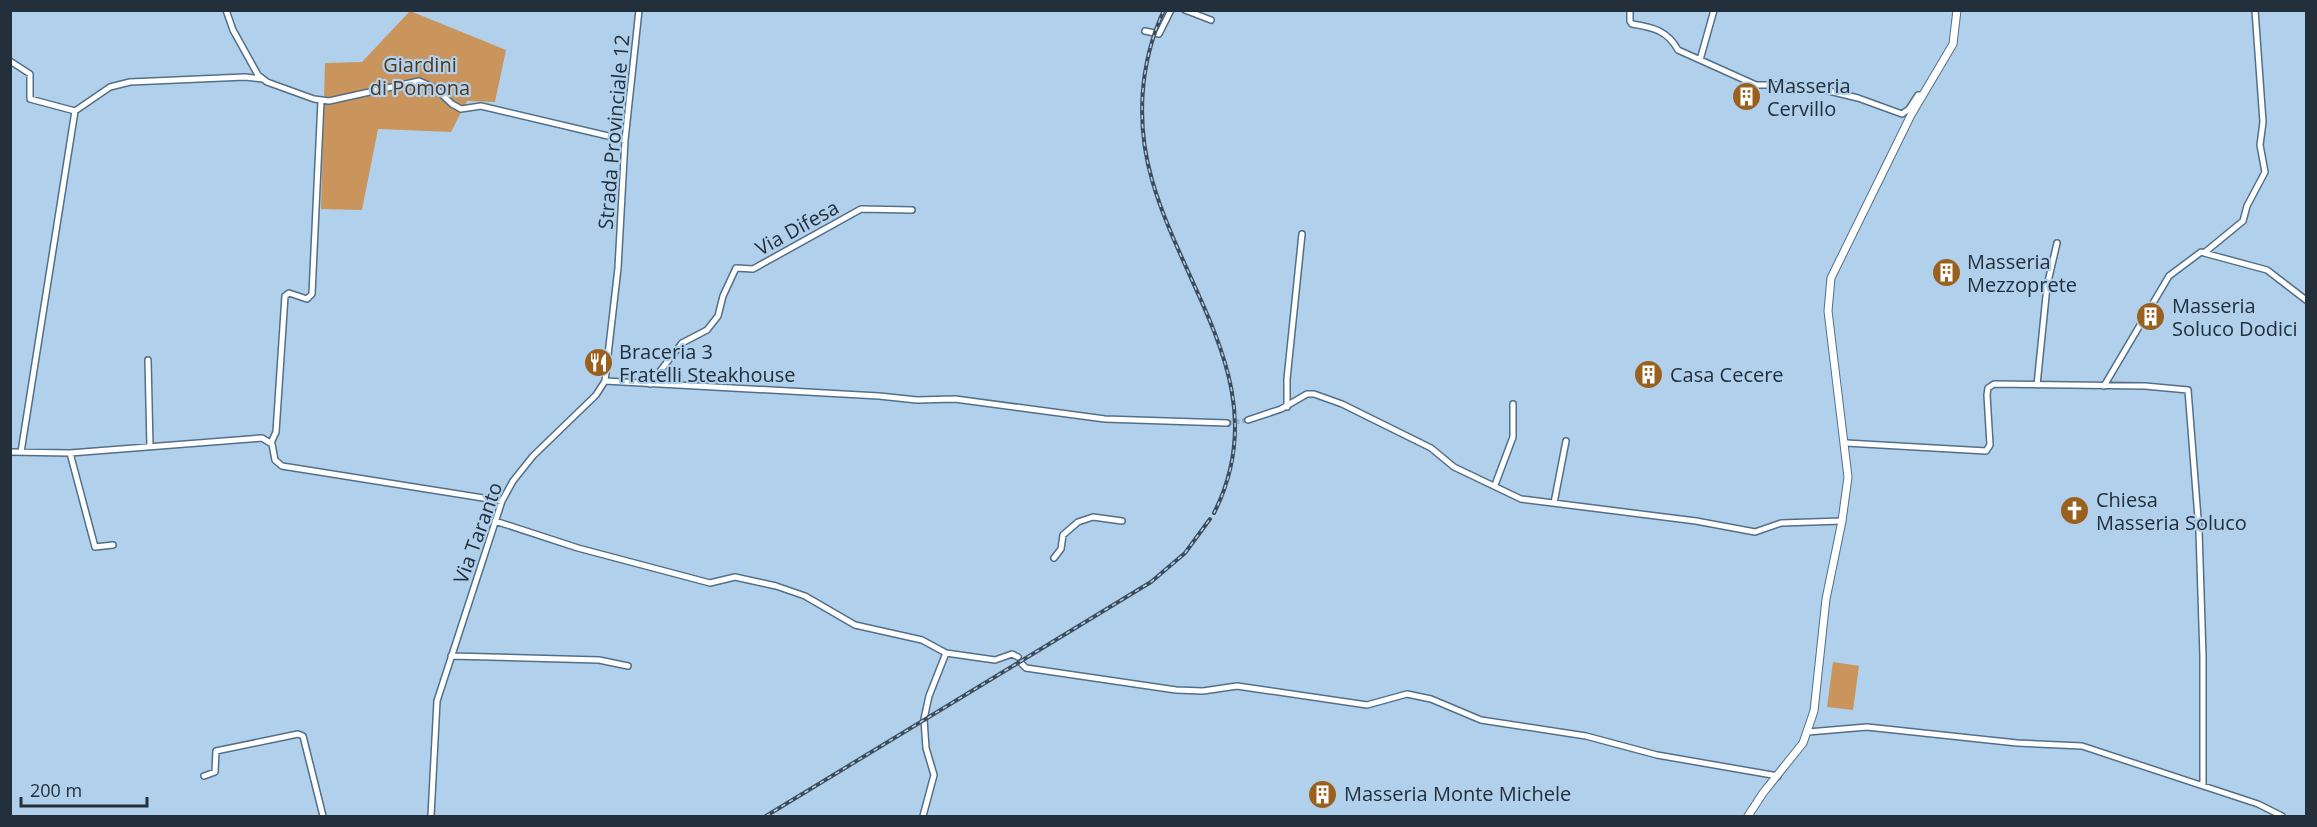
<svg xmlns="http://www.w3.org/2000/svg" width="2317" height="827" font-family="'Open Sans',sans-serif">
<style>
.green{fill:#ca945d}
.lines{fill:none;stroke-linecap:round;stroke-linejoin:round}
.minor-tunnel{stroke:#95b0c8;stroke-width:5;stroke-dasharray:5 2.5;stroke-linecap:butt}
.minor-casing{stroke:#536f88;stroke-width:8}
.major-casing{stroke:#536f88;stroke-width:9}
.minor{stroke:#fff;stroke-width:5}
.major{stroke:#fff;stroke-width:7}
.rail-casing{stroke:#3d4c5a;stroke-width:4}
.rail{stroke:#b1d0ec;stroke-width:1.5;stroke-dasharray:4.5;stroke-linecap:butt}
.labels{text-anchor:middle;stroke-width:4.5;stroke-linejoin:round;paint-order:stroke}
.park-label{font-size:20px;fill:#52371b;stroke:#b1d0ec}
.poi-label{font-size:20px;fill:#232f3a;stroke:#b1d0ec;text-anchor:start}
.street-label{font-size:20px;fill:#232f3a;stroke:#b1d0ec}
</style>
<rect width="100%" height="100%" fill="#b1d0ec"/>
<!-- green -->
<path class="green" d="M 410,11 L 506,50 L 495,102 L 467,101 L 451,132 L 378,129 L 362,210 L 321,209 L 325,63 L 362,62 Z
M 1833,662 L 1859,666 L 1853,710 L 1827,707 Z"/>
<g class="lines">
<!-- minor-tunnel -->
<path class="minor-tunnel" d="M 1227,423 L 1248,420"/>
<defs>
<path id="minor" d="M 226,10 L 233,30 L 258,75 L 267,82 L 314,99 L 329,101 L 419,81 L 435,88 L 452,104 L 461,109 L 481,106 L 625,140
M 1185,10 L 1211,20
M 1630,10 L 1630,21 L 1632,24 C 1653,27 1668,31 1678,50 L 1756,85 L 1804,85 L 1858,98 L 1902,114 L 1909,109 L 1918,95 L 1922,95
M 1145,31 L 1159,34 L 1171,10
M 1700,60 L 1714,10
M 10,61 L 30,74 L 30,99 L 75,111
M 2204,253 L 2267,270 L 2306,300
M 148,360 L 150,447
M 605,381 L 879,396 L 917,400 L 955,399 L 1105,419 L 1227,423
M 650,384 L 682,343 L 707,330 L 718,316 L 723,296 L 736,268 L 753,269 L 861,209 L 912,210
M 2037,385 L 2047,286 L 2057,243
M 2104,386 L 2169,276 L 2201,252 L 2204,253 L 2243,221 L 2247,206 L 2265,172 L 2260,145 L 2263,122 L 2255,10
M 1287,407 L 1287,379 L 1302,234
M 1248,420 L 1281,409 L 1307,394 L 1314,394 L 1342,404 L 1431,448 L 1454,467 L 1521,499 L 1696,521 L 1755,532 L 1781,523 L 1842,521
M 271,443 L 276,432 L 285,296 L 289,293 L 307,299 L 312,294 L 321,101
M 1846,443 L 1986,451 L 1990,445 L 1987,395 L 1988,388 L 1994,384 L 2145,386 L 2188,390 L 2199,531 L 2203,657 L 2203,785
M 10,452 L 70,453 L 262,438 L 272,444 L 275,460 L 282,466 L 502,501
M 21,452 L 75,111 L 110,87 L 130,82 L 245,77 L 263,79
M 70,453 L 95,547 L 113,545
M 1495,485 L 1513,437 L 1513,404
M 1554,503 L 1566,441
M 495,521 L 578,548 L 710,583 L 735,577 L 776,586 L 805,596 L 855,625 L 922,640 L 946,653 L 995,660 L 1012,654 L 1018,657
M 1054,558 L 1061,549 L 1063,535 L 1078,522 L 1093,517 L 1122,521
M 451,656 L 599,660 L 628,666
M 1022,664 L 1026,668 L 1176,690 L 1203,691 L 1237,686 L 1367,705 L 1407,694 L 1431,699 L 1481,720 L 1586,736 L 1657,755 L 1778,776
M 1808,732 L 1867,727 L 2017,743 L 2082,746 L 2258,804 L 2282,816
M 204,776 L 215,772 L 216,751 L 298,734 L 303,736 L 323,816
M 431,816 L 437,701 L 502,501 L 513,481 L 533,456 L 596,395 L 605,381 L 618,268 L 625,140 L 639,10
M 923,816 L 934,775 L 926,748 L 924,719 L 929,696 L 946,653"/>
<path id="major" d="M 1748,816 L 1763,793 L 1803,743 L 1814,711 L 1826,599 L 1842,521 L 1848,477 L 1828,311 L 1831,278 L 1911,115 L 1953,44 L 1957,10"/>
</defs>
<!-- minor casing -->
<use href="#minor" class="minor-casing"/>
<!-- major casing -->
<use href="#major" class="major-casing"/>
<!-- minor -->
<use href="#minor" class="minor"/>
<!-- major -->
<use href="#major" class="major"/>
<defs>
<path id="rail" d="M 1164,10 C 1139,64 1136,124 1152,180 C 1185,295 1276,390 1214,513
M 766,816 L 1151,582 L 1185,553 L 1210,519"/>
</defs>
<!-- rail casing -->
<use href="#rail" class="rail-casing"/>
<!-- rail -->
<use href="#rail" class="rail"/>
</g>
<!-- icons -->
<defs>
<symbol id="building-disc" viewBox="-11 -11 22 22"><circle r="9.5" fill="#9a611e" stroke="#b1d0ec"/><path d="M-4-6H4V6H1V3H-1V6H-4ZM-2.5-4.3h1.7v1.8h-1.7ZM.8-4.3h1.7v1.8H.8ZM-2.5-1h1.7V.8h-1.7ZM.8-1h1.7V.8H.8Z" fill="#fff"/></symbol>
<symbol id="restaurant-disc" viewBox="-11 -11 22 22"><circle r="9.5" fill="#9a611e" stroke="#b1d0ec"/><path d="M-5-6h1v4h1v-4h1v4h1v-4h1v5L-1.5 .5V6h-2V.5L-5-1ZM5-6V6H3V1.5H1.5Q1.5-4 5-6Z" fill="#fff"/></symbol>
<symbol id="church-disc" viewBox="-11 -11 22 22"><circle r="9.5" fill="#9a611e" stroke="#b1d0ec"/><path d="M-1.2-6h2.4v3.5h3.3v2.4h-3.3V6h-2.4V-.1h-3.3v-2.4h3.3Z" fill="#fff"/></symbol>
</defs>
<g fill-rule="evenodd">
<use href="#building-disc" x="1730" y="80" width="33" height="33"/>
<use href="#building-disc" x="1930" y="256" width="33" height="33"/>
<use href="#building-disc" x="2134" y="300" width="33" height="33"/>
<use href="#restaurant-disc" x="582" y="346" width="33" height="33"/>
<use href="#building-disc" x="1632" y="358" width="33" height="33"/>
<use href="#church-disc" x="2058" y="494" width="33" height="33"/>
<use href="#building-disc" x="1306" y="778" width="33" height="33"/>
</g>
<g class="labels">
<!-- park labels -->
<g class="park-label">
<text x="420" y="72">Giardini<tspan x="420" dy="23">di Pomona</tspan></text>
</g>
<!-- poi labels -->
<g class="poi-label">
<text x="1767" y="93">Masseria<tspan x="1767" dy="23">Cervillo</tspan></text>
<text x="1967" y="269">Masseria<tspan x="1967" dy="23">Mezzoprete</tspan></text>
<text x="2172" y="313">Masseria<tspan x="2172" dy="23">Soluco Dodici</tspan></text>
<text x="619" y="359">Braceria 3<tspan x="619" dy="23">Fratelli Steakhouse</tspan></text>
<text x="1670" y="382">Casa Cecere</text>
<text x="2096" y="507">Chiesa<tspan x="2096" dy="23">Masseria Soluco</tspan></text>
<text x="1344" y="801">Masseria Monte Michele</text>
</g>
<!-- street labels -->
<g class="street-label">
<text transform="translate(614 132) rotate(-85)" y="7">Strada Provinciale 12</text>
<text transform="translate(797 228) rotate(-29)" y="7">Via Difesa</text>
<text transform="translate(478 533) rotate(-70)" y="7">Via Taranto</text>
</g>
</g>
<!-- border -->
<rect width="2317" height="827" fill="none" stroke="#232f3a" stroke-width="24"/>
<!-- scale -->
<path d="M21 797v9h126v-9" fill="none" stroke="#232f3a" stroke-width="3"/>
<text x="30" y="797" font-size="18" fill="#232f3a" stroke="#b1d0ec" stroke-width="4.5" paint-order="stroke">200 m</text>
</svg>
